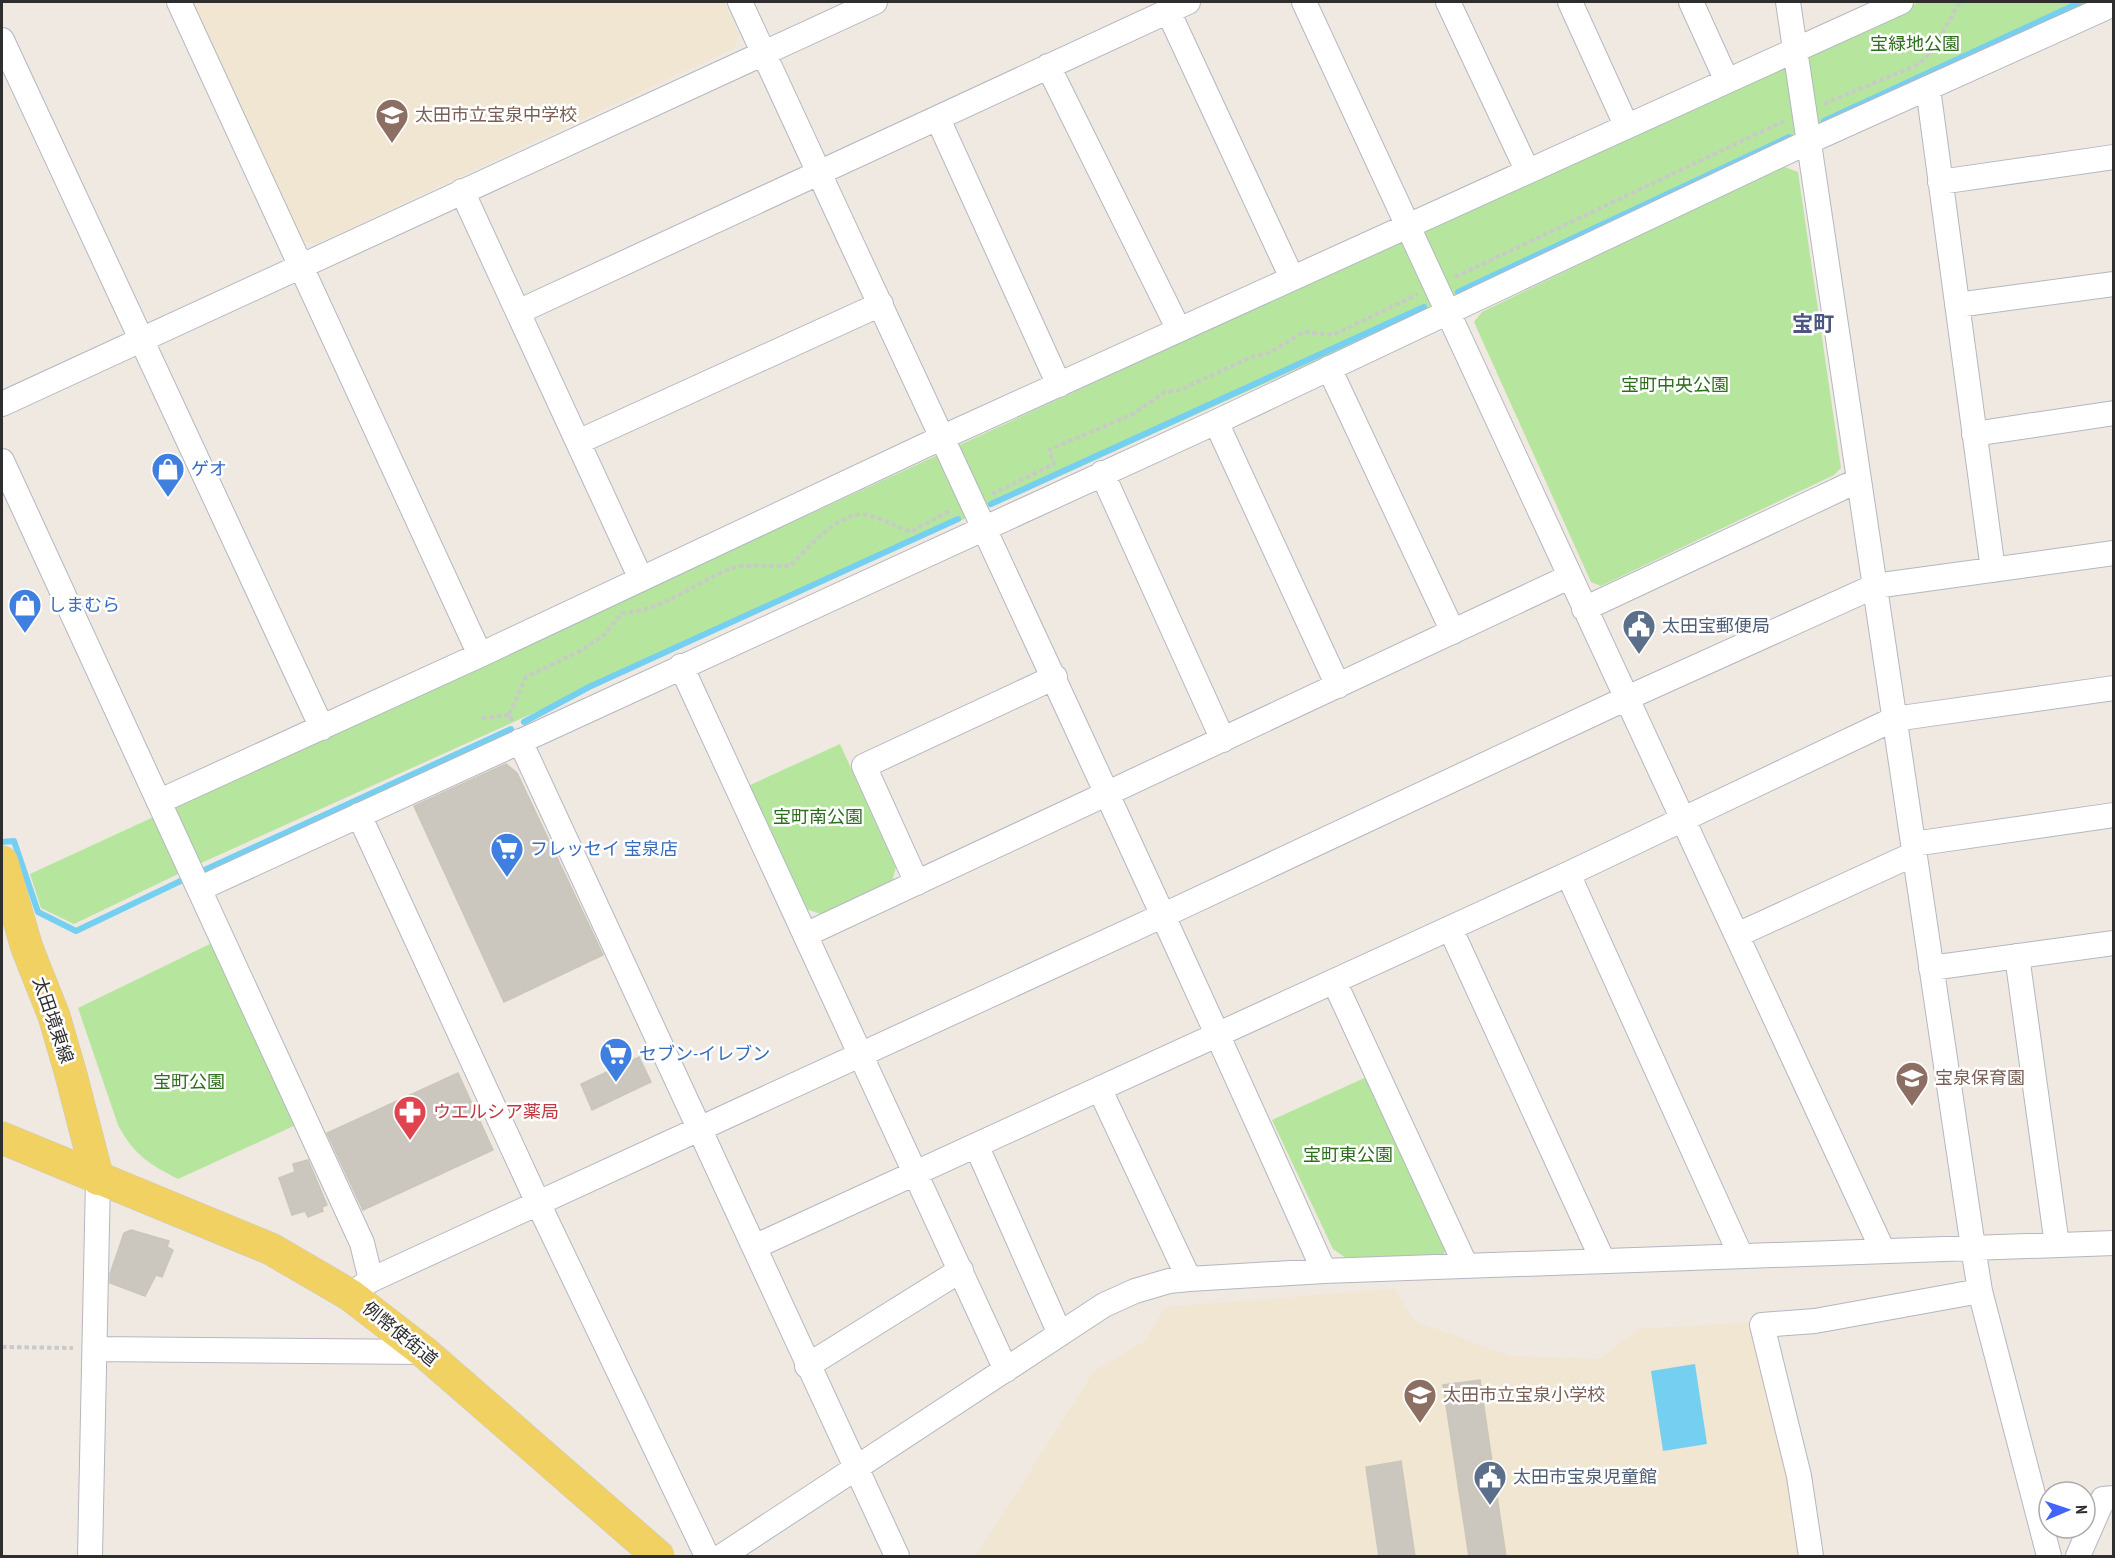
<svg xmlns="http://www.w3.org/2000/svg" width="2115" height="1558" font-family="'PT Sans Narrow','Noto Sans JP',sans-serif">
<style>
.education{fill:#f0e6d1}
.green{fill:#b6e59e}
.water{fill:#75cff0}
.lines{fill:none;stroke-linecap:round;stroke-linejoin:round}
.stream{stroke:#75cff0;stroke-width:6}
.building{fill:#cbc7bf;stroke:#cbc5ba;stroke-width:1.5}
.minor-casing{stroke:#b4b7c1;stroke-width:26}
.major-casing{stroke:#c9c9c9;stroke-width:33}
.path{stroke:#c9c9c9;stroke-width:4;stroke-dasharray:4.5 3;stroke-linecap:butt}
.minor{stroke:#fff;stroke-width:24}
.major{stroke:#f2d163;stroke-width:32}
.labels{text-anchor:middle;stroke-width:5;stroke-linejoin:round;paint-order:stroke}
.park-label{font-size:18px;fill:#2c6e1b;stroke:#fff}
.education-label{font-size:18px;fill:#785e54;stroke:#fff;text-anchor:start}
.shop-label{font-size:18px;fill:#366cbe;stroke:#fff;text-anchor:start}
.service-label{font-size:18px;fill:#4e5e75;stroke:#fff;text-anchor:start}
.street-label{font-size:18px;fill:#2e2e2e;stroke:#fff}
.health-label{font-size:18px;fill:#be3a42;stroke:#fff;text-anchor:start}
.quarter-label{font-size:21px;font-weight:bold;fill:#4d5680;stroke:#fff}
</style>
<rect width="100%" height="100%" fill="#efe9e1"/>
<!-- education -->
<path class="education" d="M 189,2 L 724,2 L 739,35 L 734,48 L 316,244 L 301,240 Z
M 1395,1289 L 1414,1321 L 1510,1356 L 1600,1359 L 1638,1329 L 1756,1322 L 1806,1556 L 976,1556 L 1094,1371 L 1145,1341 L 1165,1307 Z"/>
<!-- green -->
<path class="green" d="M 1919,2 L 2095,2 L 1461,295 L 201,863 L 74,924 L 41,908 L 30,874 Z
M 1782,166 L 1798,172 L 1841,468 L 1834,475 L 1601,586 L 1591,582 L 1474,322 L 1482,312 Z
M 840,744 L 896,867 L 892,882 L 821,914 L 806,909 L 748,786 Z
M 214,942 L 298,1124 L 178,1179 C 149,1164 134,1155 118,1125 L 78,1008 Z
M 1371,1075 L 1449,1244 L 1442,1257 L 1349,1260 L 1333,1249 L 1272,1120 Z"/>
<!-- water -->
<path class="water" d="M 1695,1364 L 1707,1444 L 1663,1451 L 1651,1371 Z"/>
<g class="lines">
<!-- stream -->
<path class="stream" d="M 1824,121 L 2081,2
M 1458,292 L 1789,137
M 991,504 L 1424,307
M 524,722 L 589,687 L 958,519
M 2,842 L 14,841 L 38,912 L 76,931 L 189,877
M 198,873 L 511,729"/>
</g>
<!-- building -->
<path class="building" d="M 506,764 L 517,773 L 603,955 L 504,1002 L 414,806 Z
M 639,1057 L 651,1082 L 592,1110 L 581,1084 Z
M 458,1073 L 493,1150 L 363,1210 L 327,1133 Z
M 308,1160 L 327,1205 L 322,1207 L 323,1211 L 308,1217 L 305,1211 L 292,1215 L 279,1178 L 295,1172 L 293,1164 Z
M 131,1230 L 169,1241 L 167,1247 L 173,1250 L 162,1277 L 156,1275 L 145,1296 L 110,1283 L 110,1274 L 124,1233 Z
M 1480,1380 L 1506,1557 L 1469,1557 L 1443,1385 Z
M 1401,1461 L 1415,1557 L 1379,1557 L 1366,1467 Z"/>
<g class="lines">
<defs>
<path id="minor" d="M 179,2 L 480,655
M 740,2 C 935,425 1134,846 1324,1271
M 1304,2 L 1883,1251
M 1448,2 L 1527,170
M 1570,2 L 1626,125
M 1691,2 L 1726,79
M 1788,2 L 1973,1247 L 1980,1291 L 2049,1556
M 1168,11 L 1292,278
M 2,40 L 322,728
M 1048,66 L 1179,330
M 1928,88 L 1993,570
M 938,119 L 1059,385
M 1940,182 L 2114,157
M 462,191 L 641,579
M 1957,305 L 2114,284
M 518,312 L 1188,2
M 1329,368 L 1453,632
M 2,404 L 875,2
M 1216,422 L 1338,686
M 1974,434 L 2114,413
M 578,442 L 881,304
M 2,461 L 362,1243 L 371,1280
M 1102,473 L 1223,740
M 1584,609 L 1859,480
M 681,666 L 1006,1370
M 520,741 L 897,1556
M 160,801 L 480,655 L 941,438 L 1901,2
M 359,815 L 538,1203 L 707,1556
M 1913,844 L 2114,815
M 1568,874 L 1741,1256
M 917,883 L 864,766 L 1055,677
M 199,889 L 1216,422 L 1808,142 L 2114,4
M 1450,928 L 1603,1261
M 805,935 L 1569,577
M 1737,935 L 1914,854
M 2017,956 L 2057,1245
M 1931,968 L 2114,943
M 1334,981 L 1466,1266
M 1100,1090 L 1189,1279
M 977,1147 L 1060,1334
M 754,1247 L 1568,874 L 1894,719 L 2114,688
M 350,1295 L 371,1280 L 1164,915 L 1627,698 L 1875,586 L 2114,553
M 95,1349 L 424,1352
M 807,1366 L 961,1270
M 90,1556 L 98,1179
M 722,1556 L 1104,1305 L 1135,1291 L 1169,1281 L 1189,1279 L 1324,1271 L 2114,1243
M 1811,1556 L 1799,1476 L 1762,1325 L 1815,1321 L 1980,1291
M 2078,1556 L 2103,1499 L 2114,1498"/>
<path id="major" d="M 2,862 L 27,948 L 54,1016 L 70,1071 L 98,1179
M 2,1138 L 271,1249 L 350,1295 L 424,1352 L 658,1556"/>
</defs>
<!-- minor casing -->
<use href="#minor" class="minor-casing"/>
<!-- major casing -->
<use href="#major" class="major-casing"/>
<!-- path -->
<path class="path" d="M 1824,104 L 1919,64 L 1933,50 L 1959,3 L 1965,2
M 1455,277 L 1784,121
M 992,494 L 1054,464 L 1049,450 L 1133,414 L 1165,392 L 1177,391 L 1254,356 L 1269,353 L 1304,332 L 1333,335 L 1418,294
M 482,718 L 509,715
M 512,721 L 509,715 L 526,677 L 580,651 L 603,636 L 622,613 C 662,611 693,584 729,569 C 746,563 772,567 790,566 C 807,549 840,510 866,515 C 881,518 896,526 910,532 L 951,510
M 2,1347 L 73,1348"/>
<!-- minor -->
<use href="#minor" class="minor"/>
<!-- major -->
<use href="#major" class="major"/>
</g>
<!-- icons -->
<defs>
<symbol id="school-pin" viewBox="-11 -11 22 30"><path d="M0 17L-7.5 6A9.5 9.5 0 1 1 7.5 6Z" fill="#8d6e63" stroke="#fff"/><path d="M0-5L7-2L0 1L-7-2ZM-4 1L0 2.5L4 1V4Q0 6-4 4Z" fill="#fff"/></symbol>
<symbol id="shop-pin" viewBox="-11 -11 22 30"><path d="M0 17L-7.5 6A9.5 9.5 0 1 1 7.5 6Z" fill="#3f7fe0" stroke="#fff"/><path d="M-5-2.5h2.3a2.7 3.5 0 0 1 5.4 0H5L5.5 6h-11ZM-1.5-2.5h3a1.5 2.3 0 0 0-3 0Z" fill="#fff"/></symbol>
<symbol id="civic-pin" viewBox="-11 -11 22 30"><path d="M0 17L-7.5 6A9.5 9.5 0 1 1 7.5 6Z" fill="#5c6f8a" stroke="#fff"/><path d="M-.6-6.5H3V-4.5H.6V-3L4-1V1h2V6H-6V1h2V-1L-.6-3ZM-1.2 2.5V6h2.4V2.5Z" fill="#fff"/></symbol>
<symbol id="supermarket-pin" viewBox="-11 -11 22 30"><path d="M0 17L-7.5 6A9.5 9.5 0 1 1 7.5 6Z" fill="#3f7fe0" stroke="#fff"/><path d="M-6-5.5h2.5l.6 2H6L4.5 2H-2.5L-4.4-4H-6ZM-1.5 3.2a1.3 1.3 0 1 0 .1 0ZM3 3.2a1.3 1.3 0 1 0 .1 0Z" fill="#fff"/></symbol>
<symbol id="pharmacy-pin" viewBox="-11 -11 22 30"><path d="M0 17L-7.5 6A9.5 9.5 0 1 1 7.5 6Z" fill="#e0444e" stroke="#fff"/><path d="M-2-6h4v4h4v4h-4v4h-4v-4h-4v-4h4Z" fill="#fff"/></symbol>
</defs>
<g fill-rule="evenodd">
<use href="#school-pin" x="373" y="96" width="38" height="52"/>
<use href="#shop-pin" x="149" y="450" width="38" height="52"/>
<use href="#shop-pin" x="6" y="586" width="38" height="52"/>
<use href="#civic-pin" x="1620" y="607" width="38" height="52"/>
<use href="#supermarket-pin" x="488" y="830" width="38" height="52"/>
<use href="#supermarket-pin" x="597" y="1035" width="38" height="52"/>
<use href="#school-pin" x="1893" y="1059" width="38" height="52"/>
<use href="#pharmacy-pin" x="391" y="1093" width="38" height="52"/>
<use href="#school-pin" x="1401" y="1376" width="38" height="52"/>
<use href="#civic-pin" x="1471" y="1458" width="38" height="52"/>
</g>
<g class="labels">
<!-- park labels -->
<g class="park-label">
<text x="1915" y="50">宝緑地公園</text>
<text x="1675" y="391">宝町中央公園</text>
<text x="818" y="823">宝町南公園</text>
<text x="189" y="1088">宝町公園</text>
<text x="1348" y="1161">宝町東公園</text>
</g>
<!-- education labels -->
<g class="education-label">
<text x="415" y="121">太田市立宝泉中学校</text>
<text x="1935" y="1084">宝泉保育園</text>
<text x="1443" y="1401">太田市立宝泉小学校</text>
</g>
<!-- shop labels -->
<g class="shop-label">
<text x="191" y="475">ゲオ</text>
<text x="48" y="611">しまむら</text>
<text x="530" y="855">フレッセイ 宝泉店</text>
<text x="639" y="1060">セブン-イレブン</text>
</g>
<!-- service labels -->
<g class="service-label">
<text x="1662" y="632">太田宝郵便局</text>
<text x="1513" y="1483">太田市宝泉児童館</text>
</g>
<!-- street labels -->
<g class="street-label">
<text transform="translate(53 1020) rotate(71)" y="6">太田境東線</text>
<text transform="translate(400 1334) rotate(39)" y="6">例幣使街道</text>
</g>
<!-- health labels -->
<g class="health-label">
<text x="433" y="1118">ウエルシア薬局</text>
</g>
<!-- quarter labels -->
<g class="quarter-label">
<text x="1813" y="331">宝町</text>
</g>
</g>
<!-- border -->
<rect width="2115" height="1558" fill="none" stroke="#2e2e2e" stroke-width="6"/>
<!-- north arrow -->
<g transform="translate(2067 1510) rotate(88)"><circle r="28" fill="#ffffff" stroke="#ababab" stroke-width="1.5"/>
<path d="M0-4.5L10 22L0 15L-10 22Z" fill="#4264fb"/>
<text y="-9" font-size="16" font-weight="bold" text-anchor="middle" fill="#2e2e2e">N</text>
</g>
</svg>
